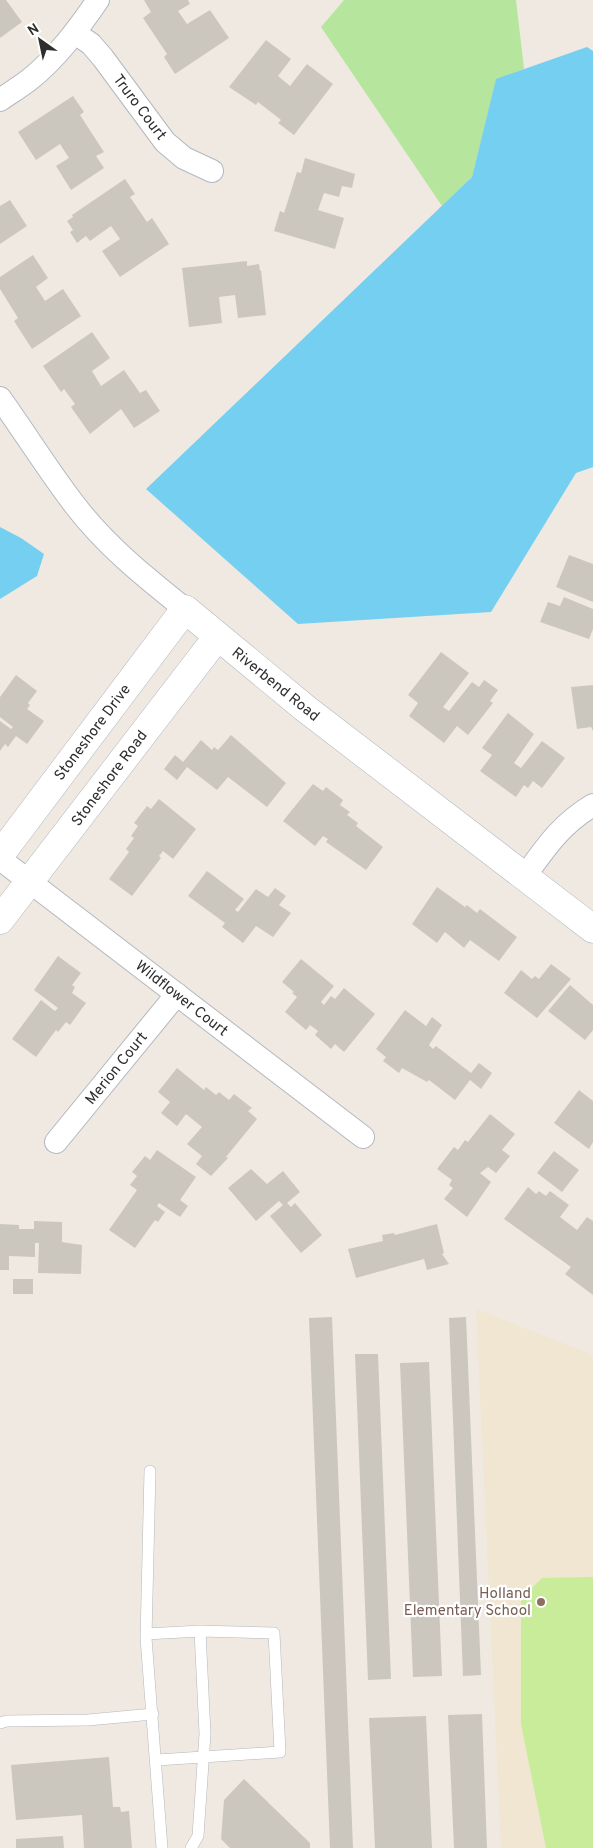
<svg xmlns="http://www.w3.org/2000/svg" width="593" height="1848" font-family="Overpass,sans-serif">
<style>
.education{fill:#f0e6d1}
.green{fill:#b6e59e}
.pitch{fill:#c9ec9a}
.water{fill:#75cff0}
.building{fill:#cbc7bf}
.lines{fill:none;stroke-linecap:round;stroke-linejoin:round}
.service-casing{stroke:#b4b7c1;stroke-width:12}
.minor-casing{stroke:#b4b7c1;stroke-width:24}
.tertiary-casing{stroke:#b4b7c1;stroke-width:29}
.service{stroke:#fff;stroke-width:11}
.minor{stroke:#fff;stroke-width:22}
.tertiary{stroke:#fff;stroke-width:28}
.education-dot{fill:#8d6e63;stroke:#fff;stroke-width:2}
.labels{text-anchor:middle;stroke-width:4.5;stroke-linejoin:round;paint-order:stroke}
.street-label{font-size:15px;fill:#2e2e2e;stroke:#fff}
.education-label{font-size:15px;fill:#785e54;stroke:#fff;text-anchor:end}
</style>
<rect width="100%" height="100%" fill="#efe9e1"/>
<!-- education -->
<path class="education" d="M 476,1309 L 593,1355 L 593,1848 L 501,1848 Z"/>
<!-- green -->
<path class="green" d="M 344,0 L 516,0 L 524,69 L 496,80 L 472,177 L 442,206 L 321,27 Z"/>
<!-- pitch -->
<path class="pitch" d="M 593,1577 L 593,1848 L 546,1848 L 521,1724 L 521,1599 L 542,1578 Z"/>
<!-- water -->
<path class="water" d="M 587,47 L 593,51 L 593,467 L 576,473 L 491,612 L 298,624 L 146,489 L 472,177 L 496,79 Z
M 0,527 L 21,538 L 44,554 L 37,576 L 0,599 Z"/>
<!-- building -->
<path class="building" d="M 0,0 L 6,0 L 22,22 L 0,38 Z
M 144,0 L 188,0 L 190,4 L 178,11 L 187,24 L 210,10 L 229,38 L 175,74 L 164,57 L 167,54 L 143,18 L 151,12 Z
M 266,40 L 291,59 L 278,76 L 290,86 L 307,64 L 333,84 L 294,135 L 278,123 L 281,120 L 258,102 L 256,105 L 229,87 Z
M 73,96 L 84,112 L 80,115 L 104,152 L 96,156 L 104,168 L 71,190 L 56,166 L 69,158 L 60,144 L 36,160 L 18,132 Z
M 305,158 L 355,174 L 352,188 L 342,186 L 339,197 L 324,193 L 318,210 L 344,218 L 335,249 L 274,231 L 280,211 L 284,213 L 297,172 L 301,173 Z
M 125,179 L 135,194 L 130,197 L 147,222 L 152,218 L 169,244 L 120,277 L 102,251 L 120,239 L 111,226 L 90,241 L 86,236 L 77,243 L 70,232 L 73,230 L 67,221 L 73,217 L 72,215 Z
M 10,200 L 27,226 L 0,244 L 0,206 Z
M 33,255 L 48,278 L 36,287 L 45,301 L 63,289 L 81,316 L 32,349 L 14,321 L 18,318 L 0,289 L 0,277 Z
M 247,261 L 247,266 L 259,264 L 260,271 L 261,270 L 266,315 L 238,318 L 235,295 L 219,297 L 222,323 L 189,327 L 182,268 Z
M 92,332 L 110,358 L 92,371 L 101,386 L 124,370 L 140,393 L 146,390 L 160,411 L 134,428 L 121,409 L 90,434 L 71,407 L 75,404 L 64,389 L 61,392 L 43,366 Z
M 569,555 L 593,564 L 593,602 L 556,587 Z
M 564,597 L 593,609 L 593,629 L 589,639 L 540,622 L 548,602 L 560,606 Z
M 441,652 L 469,673 L 443,707 L 449,711 L 472,682 L 479,687 L 484,680 L 498,690 L 490,701 L 493,703 L 468,735 L 457,726 L 444,743 L 409,716 L 418,703 L 408,695 Z
M 16,675 L 37,691 L 28,703 L 30,705 L 27,709 L 44,721 L 27,744 L 16,736 L 8,747 L 5,744 L 0,751 L 0,721 L 11,729 L 13,727 L 0,717 L 0,697 Z
M 593,685 L 593,731 L 591,727 L 577,729 L 571,687 Z
M 508,713 L 534,734 L 514,763 L 521,768 L 542,741 L 565,758 L 542,788 L 533,781 L 528,788 L 524,785 L 516,797 L 480,771 L 492,755 L 482,748 Z
M 231,735 L 286,783 L 267,807 L 228,777 L 217,790 L 187,767 L 177,780 L 164,769 L 175,755 L 183,762 L 201,740 L 212,750 L 214,747 L 218,750 Z
M 313,784 L 323,791 L 326,787 L 343,800 L 340,805 L 350,812 L 347,815 L 358,823 L 356,826 L 383,847 L 366,870 L 326,842 L 328,839 L 323,836 L 315,846 L 283,821 Z
M 159,799 L 196,829 L 173,859 L 163,851 L 159,856 L 161,858 L 132,896 L 109,879 L 129,852 L 126,849 L 134,838 L 131,836 L 138,826 L 134,823 L 147,806 L 151,809 Z
M 207,871 L 244,899 L 235,910 L 238,912 L 256,889 L 268,897 L 275,888 L 286,896 L 279,905 L 291,913 L 273,937 L 256,926 L 243,943 L 222,927 L 225,923 L 188,896 Z
M 437,887 L 465,907 L 467,905 L 477,913 L 480,909 L 517,937 L 499,961 L 470,940 L 464,948 L 445,932 L 437,943 L 412,924 Z
M 58,956 L 81,973 L 72,985 L 75,987 L 72,993 L 86,1003 L 70,1025 L 66,1022 L 58,1032 L 56,1030 L 36,1057 L 12,1039 L 41,1000 L 55,1011 L 58,1008 L 34,990 Z
M 301,959 L 334,986 L 321,1002 L 324,1005 L 331,996 L 335,999 L 344,988 L 375,1014 L 344,1052 L 335,1044 L 331,1049 L 315,1035 L 318,1031 L 310,1025 L 306,1030 L 285,1012 L 297,997 L 292,993 L 294,992 L 282,982 Z
M 551,964 L 571,979 L 537,1018 L 504,993 L 521,970 L 532,979 L 535,976 L 539,979 Z
M 570,985 L 593,1005 L 593,1030 L 585,1040 L 548,1011 Z
M 405,1010 L 426,1026 L 432,1017 L 442,1025 L 429,1045 L 433,1049 L 436,1046 L 471,1073 L 479,1063 L 492,1073 L 481,1089 L 470,1080 L 455,1100 L 429,1080 L 427,1082 L 402,1068 L 399,1073 L 383,1061 L 386,1057 L 376,1049 Z
M 177,1068 L 204,1090 L 206,1087 L 216,1095 L 219,1092 L 229,1100 L 234,1094 L 252,1108 L 248,1111 L 257,1119 L 226,1157 L 228,1158 L 211,1176 L 196,1164 L 202,1156 L 187,1144 L 202,1127 L 186,1114 L 177,1126 L 161,1113 L 170,1102 L 158,1092 Z
M 579,1090 L 593,1101 L 593,1142 L 589,1149 L 554,1123 Z
M 490,1114 L 515,1134 L 502,1150 L 510,1156 L 496,1173 L 488,1167 L 480,1173 L 491,1182 L 467,1217 L 444,1199 L 453,1188 L 449,1185 L 452,1180 L 437,1169 L 454,1147 L 458,1150 L 465,1140 L 468,1142 Z
M 157,1150 L 196,1177 L 180,1200 L 188,1206 L 180,1217 L 159,1203 L 157,1206 L 165,1212 L 158,1222 L 155,1220 L 135,1248 L 109,1230 L 137,1190 L 130,1185 L 137,1176 L 132,1172 L 145,1156 L 150,1160 Z
M 554,1151 L 579,1170 L 562,1192 L 537,1173 Z
M 251,1169 L 267,1184 L 283,1171 L 300,1192 L 287,1203 L 291,1207 L 295,1203 L 322,1235 L 301,1253 L 270,1216 L 283,1205 L 279,1201 L 256,1221 L 228,1188 Z
M 528,1187 L 536,1194 L 539,1191 L 546,1196 L 550,1191 L 569,1205 L 560,1217 L 577,1230 L 587,1217 L 593,1221 L 593,1295 L 565,1274 L 571,1267 L 504,1219 Z
M 34,1221 L 62,1222 L 62,1242 L 82,1245 L 81,1274 L 38,1273 L 39,1243 L 35,1243 L 35,1257 L 9,1256 L 9,1270 L 0,1270 L 0,1224 L 19,1225 L 19,1229 L 34,1229 Z
M 437,1224 L 444,1253 L 442,1254 L 449,1264 L 427,1270 L 424,1259 L 356,1278 L 348,1249 L 383,1241 L 382,1235 L 394,1233 L 395,1235 Z
M 13,1279 L 33,1279 L 33,1294 L 13,1294 Z
M 332,1317 L 353,1848 L 330,1848 L 309,1318 Z
M 466,1317 L 481,1675 L 463,1676 L 449,1318 Z
M 355,1354 L 378,1354 L 391,1679 L 368,1680 Z
M 429,1362 L 442,1676 L 413,1677 L 400,1363 Z
M 482,1714 L 487,1848 L 454,1848 L 448,1715 Z
M 426,1716 L 432,1848 L 375,1848 L 369,1718 Z
M 109,1757 L 113,1807 L 120,1807 L 121,1812 L 129,1811 L 132,1848 L 84,1848 L 82,1815 L 16,1820 L 11,1765 Z
M 244,1779 L 310,1843 L 310,1848 L 230,1848 L 221,1839 L 224,1800 Z
M 63,1836 L 64,1848 L 16,1848 L 16,1839 Z"/>
<g class="lines">
<defs>
<path id="service" d="M 150,1471 L 146,1638 L 162,1848
M 146,1634 L 200,1631 L 205,1734 L 198,1836 L 191,1848
M 0,1723 L 7,1721 L 88,1720 L 153,1714
M 157,1760 L 280,1752 L 274,1633 L 200,1631"/>
<path id="minor" d="M 75,33 L 91,44 L 103,58 L 165,142 L 184,158 L 212,171
M 0,100 C 10,93 20,87 29,80 C 57,58 78,29 98,0
M 0,398 C 25,433 48,470 74,504 C 105,545 145,577 185,609
M 0,859 L 363,1137
M 525,876 C 546,847 561,824 593,805
M 56,1142 L 177,994"/>
<path id="tertiary" d="M 0,855 L 185,609 L 306,709 L 593,929
M 0,920 L 218,636"/>
</defs>
<!-- service casing -->
<use href="#service" class="service-casing"/>
<!-- minor casing -->
<use href="#minor" class="minor-casing"/>
<!-- tertiary casing -->
<use href="#tertiary" class="tertiary-casing"/>
<!-- service -->
<use href="#service" class="service"/>
<!-- minor -->
<use href="#minor" class="minor"/>
<!-- tertiary -->
<use href="#tertiary" class="tertiary"/>
</g>
<!-- markers -->
<circle class="education-dot" cx="541" cy="1602" r="5"/>
<g class="labels">
<!-- street labels -->
<g class="street-label">
<text transform="translate(140 107) rotate(53)" y="5">Truro Court</text>
<text transform="translate(276 684) rotate(39)" y="5">Riverbend Road</text>
<text transform="translate(92 732) rotate(-53)" y="5">Stoneshore Drive</text>
<text transform="translate(109 778) rotate(-53)" y="5">Stoneshore Road</text>
<text transform="translate(182 998) rotate(38)" y="5">Wildflower Court</text>
<text transform="translate(116 1068) rotate(-51)" y="5">Merion Court</text>
</g>
<!-- education labels -->
<g class="education-label">
<text x="531" y="1598">Holland<tspan x="531" dy="17">Elementary School</tspan></text>
</g>
</g>
<!-- north arrow -->
<g transform="translate(40 40) rotate(327)" stroke="#ffffff" stroke-width="4" paint-order="stroke">
<path d="M0-4L9 19L0 12L-9 19Z" fill="#2e2e2e"/>
<text y="-8" font-size="14" font-weight="bold" text-anchor="middle" fill="#2e2e2e">N</text>
</g>
</svg>
